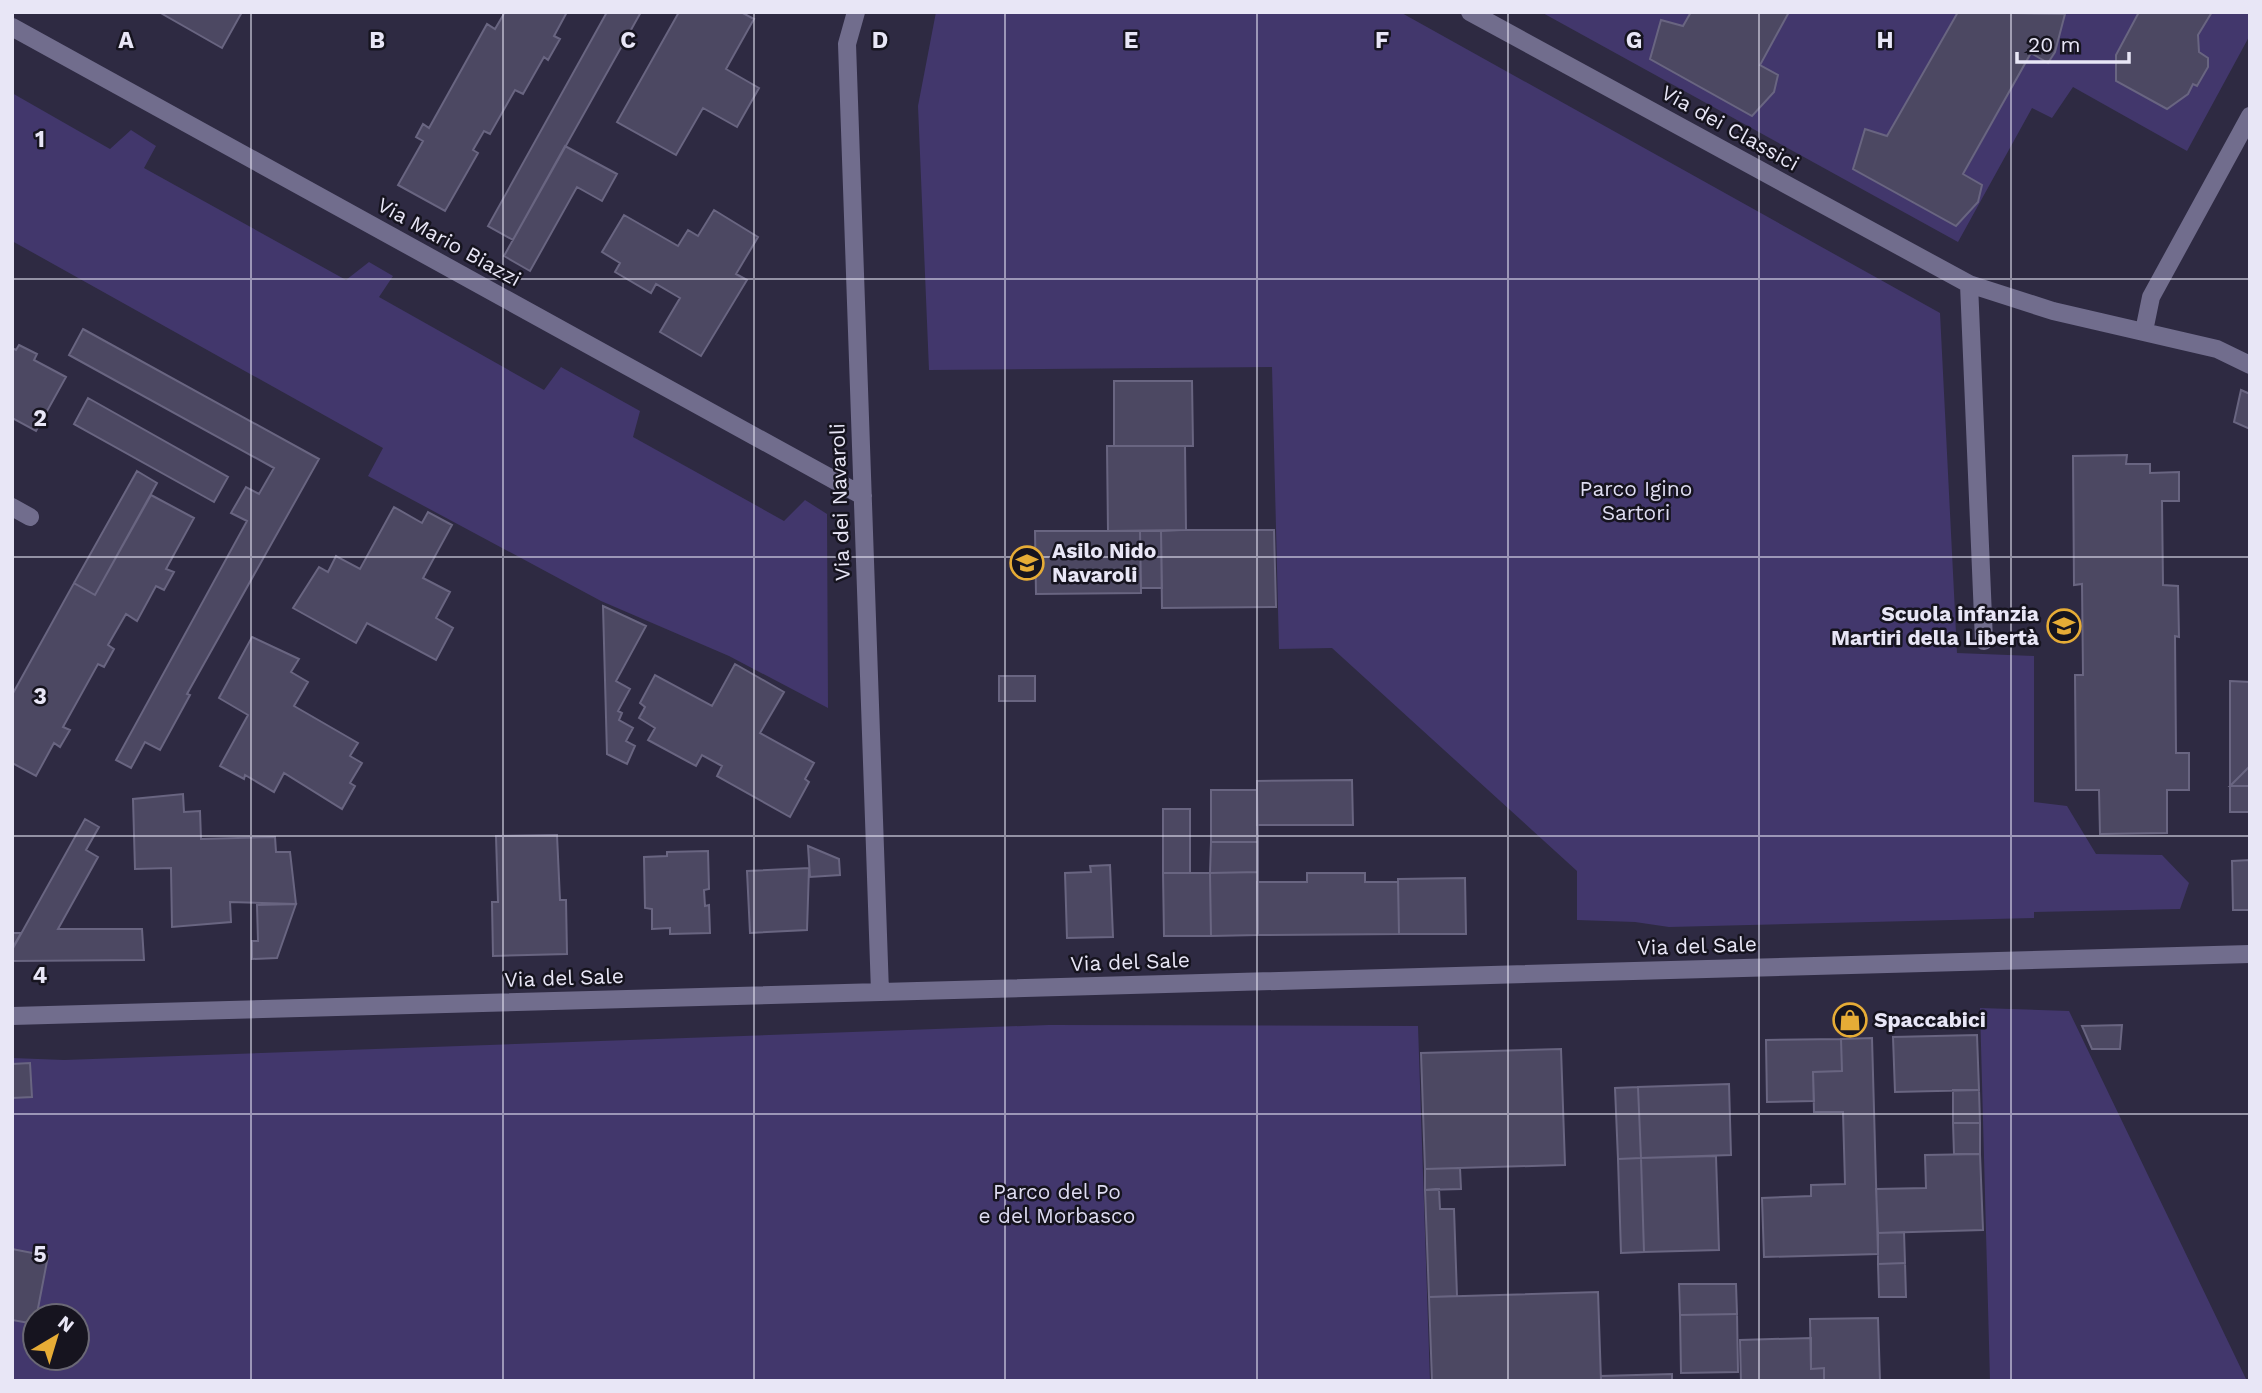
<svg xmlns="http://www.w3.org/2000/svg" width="2262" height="1393" font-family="'Work Sans',sans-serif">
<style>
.green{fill:#42376c;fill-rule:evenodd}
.building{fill:#4c4862;stroke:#696581;stroke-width:2}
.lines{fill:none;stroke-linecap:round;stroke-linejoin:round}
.minor{stroke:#716d8d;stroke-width:18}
.grid{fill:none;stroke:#e8e6f6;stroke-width:2;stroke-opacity:0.55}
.labels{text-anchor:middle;stroke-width:5;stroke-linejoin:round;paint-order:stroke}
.street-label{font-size:21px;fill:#e8e6f6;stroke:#16141f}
.park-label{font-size:21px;fill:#dfddf2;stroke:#16141f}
.poi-label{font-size:21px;font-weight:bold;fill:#e8e6f6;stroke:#16141f;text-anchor:start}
.grid-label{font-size:23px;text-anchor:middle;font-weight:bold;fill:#e8e6f6;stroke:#16141f;stroke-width:5;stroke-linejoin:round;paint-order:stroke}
</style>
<rect width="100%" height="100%" fill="#2e2a42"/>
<!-- green -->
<path class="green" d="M 936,12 L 1400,12 L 1940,313 L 1957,653 L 2034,656 L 2034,802 L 2067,806 L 2096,854 L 2162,855 L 2189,883 L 2180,909 L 2034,912 L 2034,918 L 1669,927 L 1635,922 L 1577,920 L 1577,871 L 1332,648 L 1279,649 L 1272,367 L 929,370 L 918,106 Z
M 1541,12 L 1691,12 L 1683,26 L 1661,20 L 1650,59 L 1752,116 L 1774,92 L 1778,75 L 1760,65 L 1789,12 L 1958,12 L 1887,136 L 1865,130 L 1978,202 L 1982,185 L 1964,174 L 2031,53 L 2048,63 L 2055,53 L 2065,15 L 2061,12 L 2139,12 L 2116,55 L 2116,81 L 2167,109 L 2208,58 L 2199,52 L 2198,35 L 2212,12 L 2250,12 L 2250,35 L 2187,151 L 2073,87 L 2052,118 L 2032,108 L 1958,242 Z
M 12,93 L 110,149 L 131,130 L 156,146 L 144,168 L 346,280 L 369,262 L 393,276 L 379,297 L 544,390 L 561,367 L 640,411 L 633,437 L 784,521 L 805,500 L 827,514 L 828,708 L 729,656 L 601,601 L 368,476 L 383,448 L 12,241 Z
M 1980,1008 L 2069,1011 L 2247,1381 L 1990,1381 Z
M 1049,1025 L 1418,1026 L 1430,1381 L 12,1381 L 12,1058 L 64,1060 ZM 35,1316 L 77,1316 L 77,1358 L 35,1358 Z"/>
<!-- building -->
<path class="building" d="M 159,12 L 242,12 L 222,48 Z
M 505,12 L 567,12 L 554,36 L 560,39 L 548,60 L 544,57 L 523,94 L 515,90 L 490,134 L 484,131 L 473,150 L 478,153 L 445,211 L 398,185 L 423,141 L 416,137 L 423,124 L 429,128 L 487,24 L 495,29 Z
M 607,12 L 641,12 L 513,240 L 488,226 Z
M 679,12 L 741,12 L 754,19 L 726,69 L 759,88 L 737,127 L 703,108 L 676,155 L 617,122 Z
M 1691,12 L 1789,12 L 1760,65 L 1778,75 L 1774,92 L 1752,116 L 1650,59 L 1661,20 L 1683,26 Z
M 1958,12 L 2065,14 L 2055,52 L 2048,63 L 2031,53 L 1963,174 L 1982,185 L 1978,202 L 1956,226 L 1853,169 L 1865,129 L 1887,136 Z
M 2139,12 L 2212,12 L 2198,35 L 2199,52 L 2208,58 L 2208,67 L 2197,86 L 2193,84 L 2188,94 L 2167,109 L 2116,81 L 2116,55 Z
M 565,146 L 617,174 L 602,201 L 577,187 L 530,271 L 504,256 Z
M 714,210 L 758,237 L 736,274 L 747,280 L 701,356 L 660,332 L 680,298 L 656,284 L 651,293 L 615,272 L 620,263 L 602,252 L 624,215 L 678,246 L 688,230 L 698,236 Z
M 83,329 L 319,459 L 187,694 L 190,695 L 160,750 L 145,742 L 131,768 L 116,760 L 247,521 L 231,513 L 246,487 L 259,494 L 274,468 L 69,355 Z
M 19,345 L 37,354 L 34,360 L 66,377 L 36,431 L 12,418 L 12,348 L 16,350 Z
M 1114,381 L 1192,381 L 1193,446 L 1114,446 Z
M 2241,390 L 2250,394 L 2250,429 L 2234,422 Z
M 88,398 L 228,477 L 214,502 L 74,424 Z
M 1107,446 L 1185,446 L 1186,530 L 1108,531 Z
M 2127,455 L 2126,464 L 2150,464 L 2150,473 L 2179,472 L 2179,501 L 2162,501 L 2163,585 L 2178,586 L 2179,637 L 2175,636 L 2176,753 L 2189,753 L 2189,790 L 2167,790 L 2167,833 L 2100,834 L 2099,790 L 2076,790 L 2075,675 L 2083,675 L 2082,584 L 2074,585 L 2073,456 Z
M 137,471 L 157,483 L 95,595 L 74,583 Z
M 151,495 L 194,518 L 166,569 L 174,572 L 164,590 L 156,586 L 137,621 L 126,614 L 108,645 L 114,649 L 104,667 L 98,664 L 63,727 L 70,730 L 60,747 L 54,743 L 36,776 L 12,763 L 12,695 L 74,583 L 95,595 Z
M 394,507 L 422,523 L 428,512 L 452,525 L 423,578 L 450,592 L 436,618 L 453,628 L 436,660 L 367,623 L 356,643 L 293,608 L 319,567 L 328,572 L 336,556 L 360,569 Z
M 1186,530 L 1274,530 L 1276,607 L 1162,608 L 1161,531 Z
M 1035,531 L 1140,531 L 1141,593 L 1036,594 Z
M 1140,531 L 1161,531 L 1162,588 L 1141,588 Z
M 603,606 L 646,626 L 616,681 L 630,689 L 618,711 L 622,713 L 619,720 L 633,728 L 626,741 L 635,746 L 627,764 L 607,754 Z
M 252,637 L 299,659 L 291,672 L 308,682 L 294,706 L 358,743 L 350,756 L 362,763 L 350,783 L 355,786 L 342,809 L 284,773 L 274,792 L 245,775 L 244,779 L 220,766 L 248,715 L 219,698 Z
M 735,664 L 784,692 L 760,733 L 814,763 L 805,779 L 809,782 L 790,817 L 717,776 L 722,766 L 702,755 L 696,766 L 648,740 L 655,728 L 639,718 L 645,707 L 640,703 L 655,675 L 712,706 Z
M 999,676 L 1035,676 L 1035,701 L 999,701 Z
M 2230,681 L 2250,682 L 2250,766 L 2230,786 Z
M 2250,766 L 2250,786 L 2230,786 Z
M 1352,780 L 1353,825 L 1257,825 L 1257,781 Z
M 2230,786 L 2250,786 L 2250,812 L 2230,812 Z
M 1211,790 L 1257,790 L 1258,842 L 1211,842 Z
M 183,794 L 184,812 L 200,811 L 201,839 L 275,837 L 276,852 L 290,852 L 296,904 L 230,902 L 231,922 L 172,927 L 171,868 L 135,869 L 133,799 Z
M 1163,809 L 1190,809 L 1190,873 L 1163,873 Z
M 85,819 L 99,827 L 86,850 L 98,857 L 58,929 L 142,929 L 144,960 L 12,961 L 12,950 Z
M 557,835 L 560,900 L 566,900 L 567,954 L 493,956 L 492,902 L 498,902 L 496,836 Z
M 1211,842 L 1258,842 L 1258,872 L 1210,873 Z
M 808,846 L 839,859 L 840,875 L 810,877 Z
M 708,851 L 709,889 L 704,890 L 705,906 L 709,905 L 710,933 L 670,934 L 670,928 L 652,929 L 652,909 L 645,908 L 644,857 L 667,856 L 667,852 Z
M 2250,860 L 2250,910 L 2233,910 L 2232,861 Z
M 1110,865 L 1113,937 L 1067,938 L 1065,873 L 1091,872 L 1090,866 Z
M 809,868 L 807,930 L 750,933 L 747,871 Z
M 1258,872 L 1258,935 L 1211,936 L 1210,873 Z
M 1163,873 L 1210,873 L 1211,936 L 1164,936 Z
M 1307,873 L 1365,873 L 1365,882 L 1398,882 L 1399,934 L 1258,935 L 1257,882 L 1307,882 Z
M 1465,878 L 1466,934 L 1399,934 L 1398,879 Z
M 296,904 L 277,958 L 252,959 L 252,941 L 258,941 L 257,905 Z
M 12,933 L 21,933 L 12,949 Z
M 2122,1025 L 2120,1049 L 2092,1049 L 2082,1026 Z
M 1977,1035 L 1979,1090 L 1895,1092 L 1893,1037 Z
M 1872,1038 L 1878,1254 L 1764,1257 L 1762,1198 L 1811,1196 L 1811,1185 L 1845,1184 L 1843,1112 L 1814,1112 L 1813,1072 L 1842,1071 L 1841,1039 Z
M 1841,1039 L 1842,1071 L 1813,1072 L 1814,1101 L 1767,1102 L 1766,1040 Z
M 1561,1049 L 1565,1165 L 1425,1169 L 1421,1053 Z
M 30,1063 L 32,1097 L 12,1098 L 12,1064 Z
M 1729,1084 L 1731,1155 L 1641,1158 L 1638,1087 Z
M 1638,1087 L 1641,1158 L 1618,1159 L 1615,1088 Z
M 1953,1090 L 1979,1090 L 1980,1123 L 1953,1123 Z
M 1953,1123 L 1980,1123 L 1980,1154 L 1954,1154 Z
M 1980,1154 L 1983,1230 L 1878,1233 L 1876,1189 L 1926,1188 L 1925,1155 Z
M 1716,1156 L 1719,1250 L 1644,1252 L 1641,1158 Z
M 1641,1158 L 1644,1252 L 1621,1253 L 1618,1159 Z
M 1460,1168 L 1461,1189 L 1425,1190 L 1425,1169 Z
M 1439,1189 L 1440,1209 L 1454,1209 L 1457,1296 L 1429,1297 L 1425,1190 Z
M 1904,1232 L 1905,1263 L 1878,1264 L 1878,1233 Z
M 12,1249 L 48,1256 L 35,1324 L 12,1320 Z
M 1905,1263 L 1906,1297 L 1879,1297 L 1878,1264 Z
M 1679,1284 L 1736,1284 L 1737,1314 L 1680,1315 Z
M 1598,1292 L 1601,1381 L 1432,1381 L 1429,1297 Z
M 1737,1314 L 1738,1372 L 1681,1373 L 1680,1315 Z
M 1878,1318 L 1880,1381 L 1824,1381 L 1824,1368 L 1811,1369 L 1810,1319 Z
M 1811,1338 L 1811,1369 L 1824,1368 L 1824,1381 L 1741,1381 L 1740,1340 Z
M 1672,1374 L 1672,1381 L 1601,1381 L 1601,1376 Z"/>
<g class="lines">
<!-- minor -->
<path class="minor" d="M 856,12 L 847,44 L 880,992
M 1470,12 L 1969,284 L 2053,311 L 2217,349 L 2250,365
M 12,27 L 863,496
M 1969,284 L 1984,641
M 2144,331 L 2151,297 L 2250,116
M 12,507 L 30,517
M 12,1016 L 2250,954"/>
</g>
<!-- grid -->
<path class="grid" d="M 251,12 L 251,1381M 503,12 L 503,1381M 754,12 L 754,1381M 1005,12 L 1005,1381M 1257,12 L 1257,1381M 1508,12 L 1508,1381M 1759,12 L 1759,1381M 2011,12 L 2011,1381M 12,279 L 2250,279M 12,557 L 2250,557M 12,836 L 2250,836M 12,1114 L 2250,1114"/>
<!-- icons -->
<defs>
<symbol id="school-ring" viewBox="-11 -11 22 22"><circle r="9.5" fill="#16141f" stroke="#e6ac36" stroke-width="1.5"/><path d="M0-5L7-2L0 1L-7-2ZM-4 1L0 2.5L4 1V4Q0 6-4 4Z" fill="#e6ac36"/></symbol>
<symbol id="shop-ring" viewBox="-11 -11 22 22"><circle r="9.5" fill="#16141f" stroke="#e6ac36" stroke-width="1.5"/><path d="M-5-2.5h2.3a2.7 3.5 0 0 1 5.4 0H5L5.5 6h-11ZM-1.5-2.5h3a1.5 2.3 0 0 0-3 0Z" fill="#e6ac36"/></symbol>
</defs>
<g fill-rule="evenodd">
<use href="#school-ring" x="1008" y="544" width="38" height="38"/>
<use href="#school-ring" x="2045" y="607" width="38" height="38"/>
<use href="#shop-ring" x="1831" y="1001" width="38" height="38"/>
</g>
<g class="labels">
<!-- street labels -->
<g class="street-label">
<text transform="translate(1730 128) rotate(29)" y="7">Via dei Classici</text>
<text transform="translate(449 242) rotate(29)" y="7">Via Mario Biazzi</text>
<text transform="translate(840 502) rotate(-92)" y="7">Via dei Navaroli</text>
<text transform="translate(1697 946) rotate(-2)" y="7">Via del Sale</text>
<text transform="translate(1130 962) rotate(-2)" y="7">Via del Sale</text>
<text transform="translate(564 978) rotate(-2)" y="7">Via del Sale</text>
</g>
<!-- park labels -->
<g class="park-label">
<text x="1636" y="496">Parco Igino<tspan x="1636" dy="24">Sartori</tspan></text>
<text x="1057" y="1199">Parco del Po<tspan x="1057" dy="24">e del Morbasco</tspan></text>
</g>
<!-- poi labels -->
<g class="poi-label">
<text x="1052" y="558">Asilo Nido<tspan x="1052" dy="24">Navaroli</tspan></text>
<text x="2039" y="621" text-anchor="end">Scuola infanzia<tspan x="2039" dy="24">Martiri della Libertà</tspan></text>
<text x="1874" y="1027">Spaccabici</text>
</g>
</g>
<g class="grid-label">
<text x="126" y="48">A</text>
<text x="377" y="48">B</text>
<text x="628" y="48">C</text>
<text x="880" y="48">D</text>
<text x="1131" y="48">E</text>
<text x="1382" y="48">F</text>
<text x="1634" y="48">G</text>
<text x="1885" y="48">H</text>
<text x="40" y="147">1</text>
<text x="40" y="426">2</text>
<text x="40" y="704">3</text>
<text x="40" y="983">4</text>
<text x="40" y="1262">5</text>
</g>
<!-- border -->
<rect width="2262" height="1393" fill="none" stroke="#e8e6f6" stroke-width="28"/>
<!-- north arrow -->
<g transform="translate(56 1337) rotate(38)"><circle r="33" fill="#16141f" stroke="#6a6875" stroke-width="2"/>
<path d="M0-5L12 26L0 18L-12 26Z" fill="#e6ac36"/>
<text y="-10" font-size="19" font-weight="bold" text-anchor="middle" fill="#e8e6f6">N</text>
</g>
<!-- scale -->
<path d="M2017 52v10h112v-10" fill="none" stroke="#e8e6f6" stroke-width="3.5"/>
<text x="2028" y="52" font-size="21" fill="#e8e6f6" stroke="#16141f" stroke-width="5" paint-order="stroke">20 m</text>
</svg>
